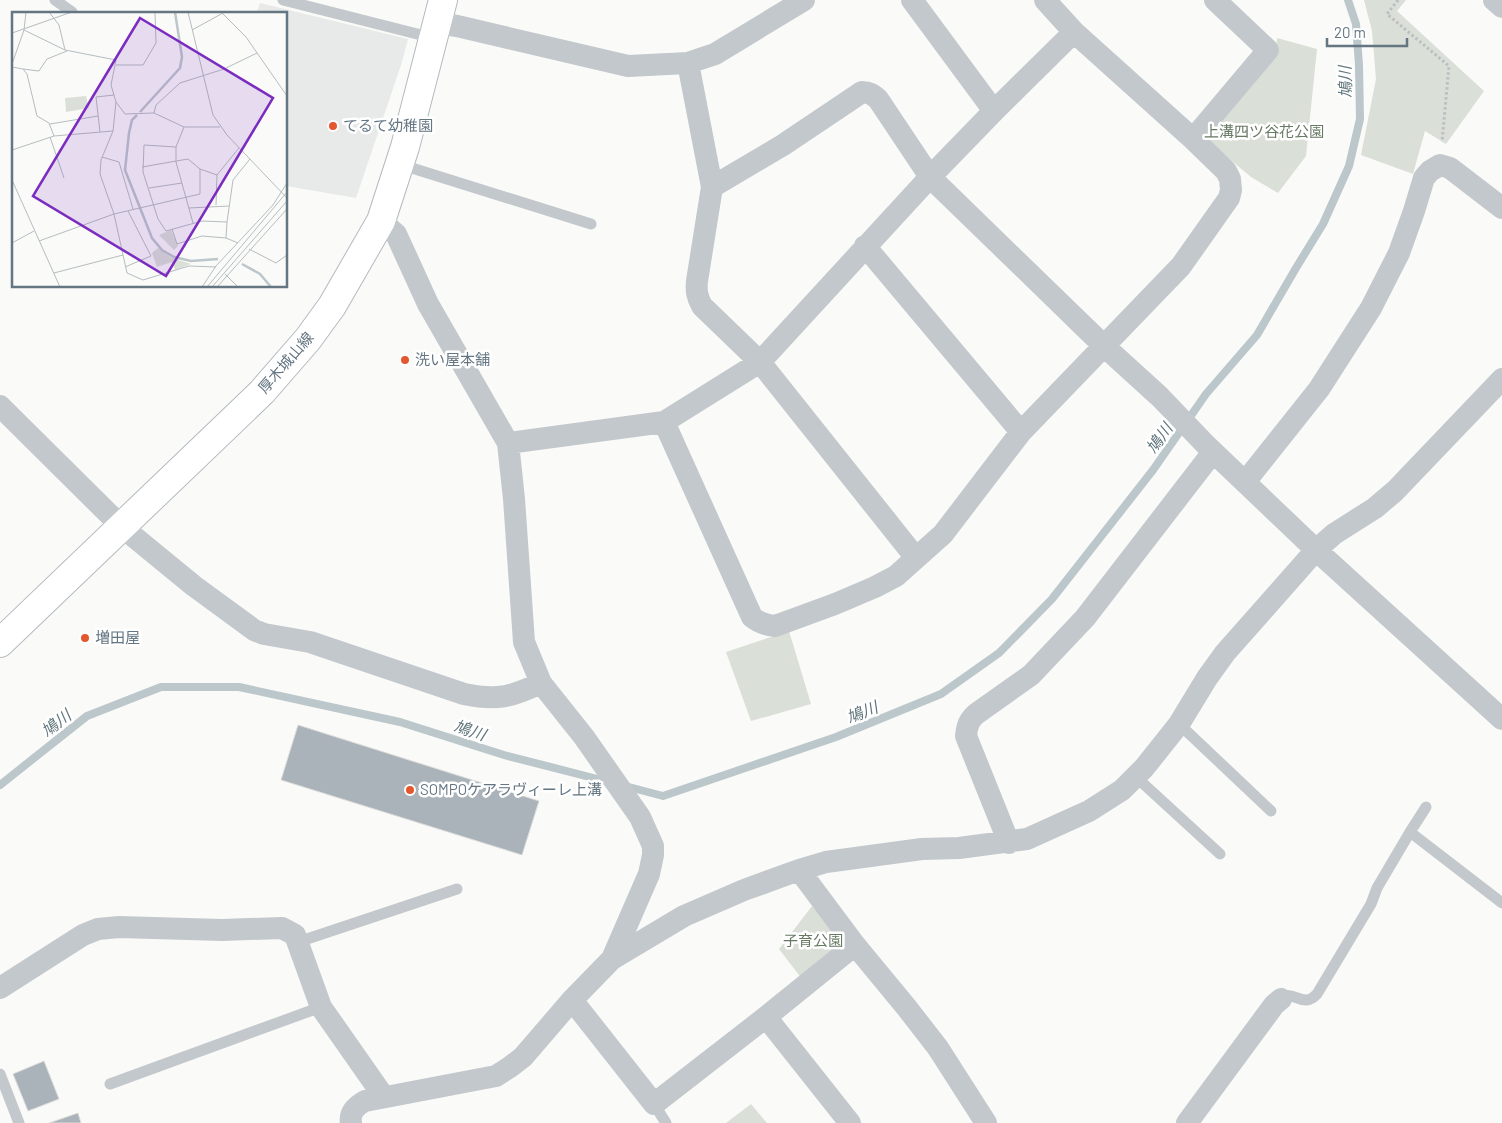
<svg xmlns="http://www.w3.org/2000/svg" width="1502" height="1123" font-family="Barlow,'Noto Sans JP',sans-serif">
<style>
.built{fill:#e8e9e9}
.green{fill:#dadfd7}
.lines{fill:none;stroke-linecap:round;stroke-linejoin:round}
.stream{stroke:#bbc7cb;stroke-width:8}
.building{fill:#aab3b9;stroke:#dcdcda}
.secondary-casing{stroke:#b3babf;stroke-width:30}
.path{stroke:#bbbfc2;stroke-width:3;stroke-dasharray:2.5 2.5;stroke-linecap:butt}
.lane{stroke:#c3c8cc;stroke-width:11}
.street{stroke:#c3c8cc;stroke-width:22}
.secondary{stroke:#fff;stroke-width:28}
.poi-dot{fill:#e4572e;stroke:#fff;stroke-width:2}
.labels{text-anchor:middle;stroke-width:5;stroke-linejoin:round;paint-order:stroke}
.poi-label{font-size:15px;fill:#657683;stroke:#fff;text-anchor:start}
.park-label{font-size:15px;fill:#687a64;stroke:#fff}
.street-label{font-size:15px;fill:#657683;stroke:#fff}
.water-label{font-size:16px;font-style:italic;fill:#60757c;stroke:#fff}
.inset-river{fill:none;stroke:#bbc7cb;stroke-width:2.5}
.inset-road{fill:none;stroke:#b5bdc2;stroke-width:1}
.view{fill:#7b2cbf;fill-opacity:0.15;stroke:#7b2cbf;stroke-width:2.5}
.inset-edge{fill:none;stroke:#657683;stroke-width:2.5}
</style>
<rect width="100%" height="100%" fill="#fafaf8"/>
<!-- built -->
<path class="built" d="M 260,3 L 408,39 L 401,65 L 356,198 L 286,186 L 286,14 L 256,14 Z"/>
<!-- green -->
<path class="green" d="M 1364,0 L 1406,0 L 1397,11 L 1484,91 L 1446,144 L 1425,131 L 1413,174 L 1361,155 L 1376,79 L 1372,31 Z
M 1277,38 L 1317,49 L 1306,156 L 1278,193 L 1251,177 L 1202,136 L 1276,53 Z
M 789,631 L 811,704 L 751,721 L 726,652 Z
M 812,906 L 845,944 L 802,979 L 779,949 Z
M 751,1104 L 767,1123 L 726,1123 Z"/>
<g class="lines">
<!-- stream -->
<path class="stream" d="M 0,785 L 87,716 L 161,687 L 239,687 L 400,722 L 504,755 L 609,782
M 625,786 L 663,796 L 836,737 L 941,694 L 999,653 L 1052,599 L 1153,470 L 1206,394 L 1257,335 L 1296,268 L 1323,224 L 1349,166 L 1360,119 L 1359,65 L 1356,24 L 1348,0"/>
</g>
<!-- building -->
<path class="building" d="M 298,725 L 539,801 L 522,855 L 281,780 Z
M 44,1061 L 59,1099 L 28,1111 L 13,1074 Z
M 78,1113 L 81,1123 L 49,1123 Z"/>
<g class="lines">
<defs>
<path id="secondary" d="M 0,643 L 262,392 L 308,339 L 332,306 L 381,221 L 405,147 L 443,0"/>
</defs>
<!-- secondary casing -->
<use href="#secondary" class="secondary-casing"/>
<!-- path -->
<path class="path" d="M 1398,0 L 1387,14 L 1449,66 L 1442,142"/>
<!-- lane -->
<path class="lane" d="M 55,0 L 72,12
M 283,0 L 433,38
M 399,164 L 591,224
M 1179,724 L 1271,811
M 1136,777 L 1220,854
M 1410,832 L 1502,903
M 298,942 L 457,889
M 1281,999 C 1294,988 1302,1010 1317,994 L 1371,904 L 1377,888 L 1410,832 L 1426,807
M 0,1074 L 19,1123
M 110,1084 L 321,1007
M 654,1104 L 666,1123"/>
<!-- street -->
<path class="street" d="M 912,0 L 994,111
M 1494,0 L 1502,7
M 437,23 L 457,26 L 628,66 L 688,63 L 715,54 L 804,0
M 688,63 L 712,187 L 697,281 C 696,291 697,297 702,306 L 760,362 L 916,558
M 1193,139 L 1268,50 L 1215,0
M 712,187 L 783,145 L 862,92 C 870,92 873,95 878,99 L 930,177 L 1104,346 L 1160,397 L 1207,446 L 1316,550 L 1502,719
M 865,246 L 1021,432
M 0,406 L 122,527 L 194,586 L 254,630 L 264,634 L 310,642 L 464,694 C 497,701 511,697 541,683
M 664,422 L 760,362 L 930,177 L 994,111 L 1074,32
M 508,443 L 664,422 L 752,617 C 759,623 765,625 775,626 L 835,604 L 875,587 L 896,576 L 943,534 L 1021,432 L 1181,266 L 1229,198 L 1231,190 L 1230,179 L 1226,171 L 1193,139 L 1074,32 L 1045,0
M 1245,482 L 1319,389 L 1371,308 L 1399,253 L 1414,211 L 1424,178 L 1430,171 L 1440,165 L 1450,168 L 1502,208
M 1009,843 L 966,736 C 967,726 969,720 976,714 L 1031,675 L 1085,618 L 1213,452
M 799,870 L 826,862 L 922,849 L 959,848 L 1027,839 L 1089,811 L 1122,790 L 1144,768 L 1179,724 L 1207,678 L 1225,653 L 1316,550 L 1334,534 L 1375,508 L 1395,491 L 1502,379
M 612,959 L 684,916 L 744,890 L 799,870 L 855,945 L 907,1008 L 938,1048 L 986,1123
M 0,988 L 83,935 L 98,929 L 119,927 L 222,930 L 282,928 L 295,935 L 321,1007 L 384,1097
M 572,1000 L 654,1104 L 766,1017 L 855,945
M 766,1017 L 850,1123
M 351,1123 C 349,1112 356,1106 365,1101 L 496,1076 L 510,1067 L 523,1057 L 572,1000 L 612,959 L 649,874 L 653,855 L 653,846 L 640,817 L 584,737 L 541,683 L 524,642 L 514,499 L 508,443 L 428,304 L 396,234 L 381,221
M 1187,1123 L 1274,1005 L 1281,999"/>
<!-- secondary -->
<use href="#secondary" class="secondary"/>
</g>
<!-- markers -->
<g class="poi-dot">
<circle cx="333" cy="126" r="5"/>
<circle cx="405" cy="360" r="5"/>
<circle cx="85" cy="638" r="5"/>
<circle cx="410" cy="790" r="5"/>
</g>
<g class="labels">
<!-- poi labels -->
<g class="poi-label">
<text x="343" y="131">てるて幼稚園</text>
<text x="415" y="365">洗い屋本舗</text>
<text x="95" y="643">増田屋</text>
<text x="420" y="795">SOMPOケアラヴィーレ上溝</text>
</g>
<!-- park labels -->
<g class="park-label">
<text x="1264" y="137">上溝四ツ谷花公園</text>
<text x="813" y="946">子育公園</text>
</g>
<!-- street labels -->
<g class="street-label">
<text transform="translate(286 363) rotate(-49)" y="5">厚木城山線</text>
</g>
<!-- water labels -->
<g class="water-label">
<text transform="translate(1345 82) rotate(-92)" y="6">鳩川</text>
<text transform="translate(1159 438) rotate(-55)" y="6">鳩川</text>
<text transform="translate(862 712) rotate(-22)" y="6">鳩川</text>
<text transform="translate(56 723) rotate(-38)" y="6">鳩川</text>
<text transform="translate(470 730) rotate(18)" y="6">鳩川</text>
</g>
</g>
<!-- overview -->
<g transform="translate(12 12)">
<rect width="275" height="275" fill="#fafaf8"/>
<path d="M 74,84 L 77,96 L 54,100 L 53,86 ZM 159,218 L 166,234 L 162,238 L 147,223 ZM 146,236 L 160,246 L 179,252 L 163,258 L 160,250 L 145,255 L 140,241 Z" fill="#dadfd7"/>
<path class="inset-river" d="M 128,100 L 168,56 L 170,45 L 163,0M 125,103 L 120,108 L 117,121 L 113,158 L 140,226 L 150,238 L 162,245 L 179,249 L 206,247M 230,252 L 248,262 L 259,275"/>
<path class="inset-road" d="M 37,0 L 47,13 L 53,38 L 104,48 L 99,73 L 104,90 L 113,102 L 142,101 L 172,115 L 208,115M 176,0 L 201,103 L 215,123 L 275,186M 210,1 L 234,25 L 275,84M 12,18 L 53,38M 180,18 L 211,1M 0,21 L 60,0M 0,52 L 12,18 L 14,0M 104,53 L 131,53 L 144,31 L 143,0M 0,55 L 11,57 L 15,62 L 25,104 L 37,111 L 42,124M 11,57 L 27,59 L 35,47 L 55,39M 142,101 L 144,93 L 168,71 L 212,57 L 245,41M 38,112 L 86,104M 172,115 L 164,135 L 132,133 L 131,160 L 146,207 L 154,219 L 190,209 L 215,210M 101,119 L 89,148 L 88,162 L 102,202 L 115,261 L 131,268 L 177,254 L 204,255M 88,120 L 84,85 L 102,83M 38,125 L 52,166M 164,135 L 164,150 L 181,211M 0,138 L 42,124 L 101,119 L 104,90M 90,145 L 107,150 L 121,197M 130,155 L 176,147 L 188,157 L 205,163M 0,168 L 48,275M 137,176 L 170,171M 204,193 L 205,163 L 227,136M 177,196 L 217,194M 160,217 L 165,232 L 190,224 L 214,226M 27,229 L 102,202 L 188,182 L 188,157M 0,231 L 22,219M 226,231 L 214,226 L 215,210 L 221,168 L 238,147M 237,237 L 264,251 L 275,243M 113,255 L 139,244 L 116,199M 42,261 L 111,243M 213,262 L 226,275M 190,275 L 204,254 L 261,193 L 275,171M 195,275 L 275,180M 200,275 L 275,189M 205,275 L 275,197"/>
<path class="view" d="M 128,6 L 261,86 L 154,264 L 21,184 Z"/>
<rect width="275" height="275" class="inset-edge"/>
</g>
<!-- scale -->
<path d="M1327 38v8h80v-8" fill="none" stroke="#657683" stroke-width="2.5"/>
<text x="1334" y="38" font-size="15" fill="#657683" stroke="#ffffff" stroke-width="4" paint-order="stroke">20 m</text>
</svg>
